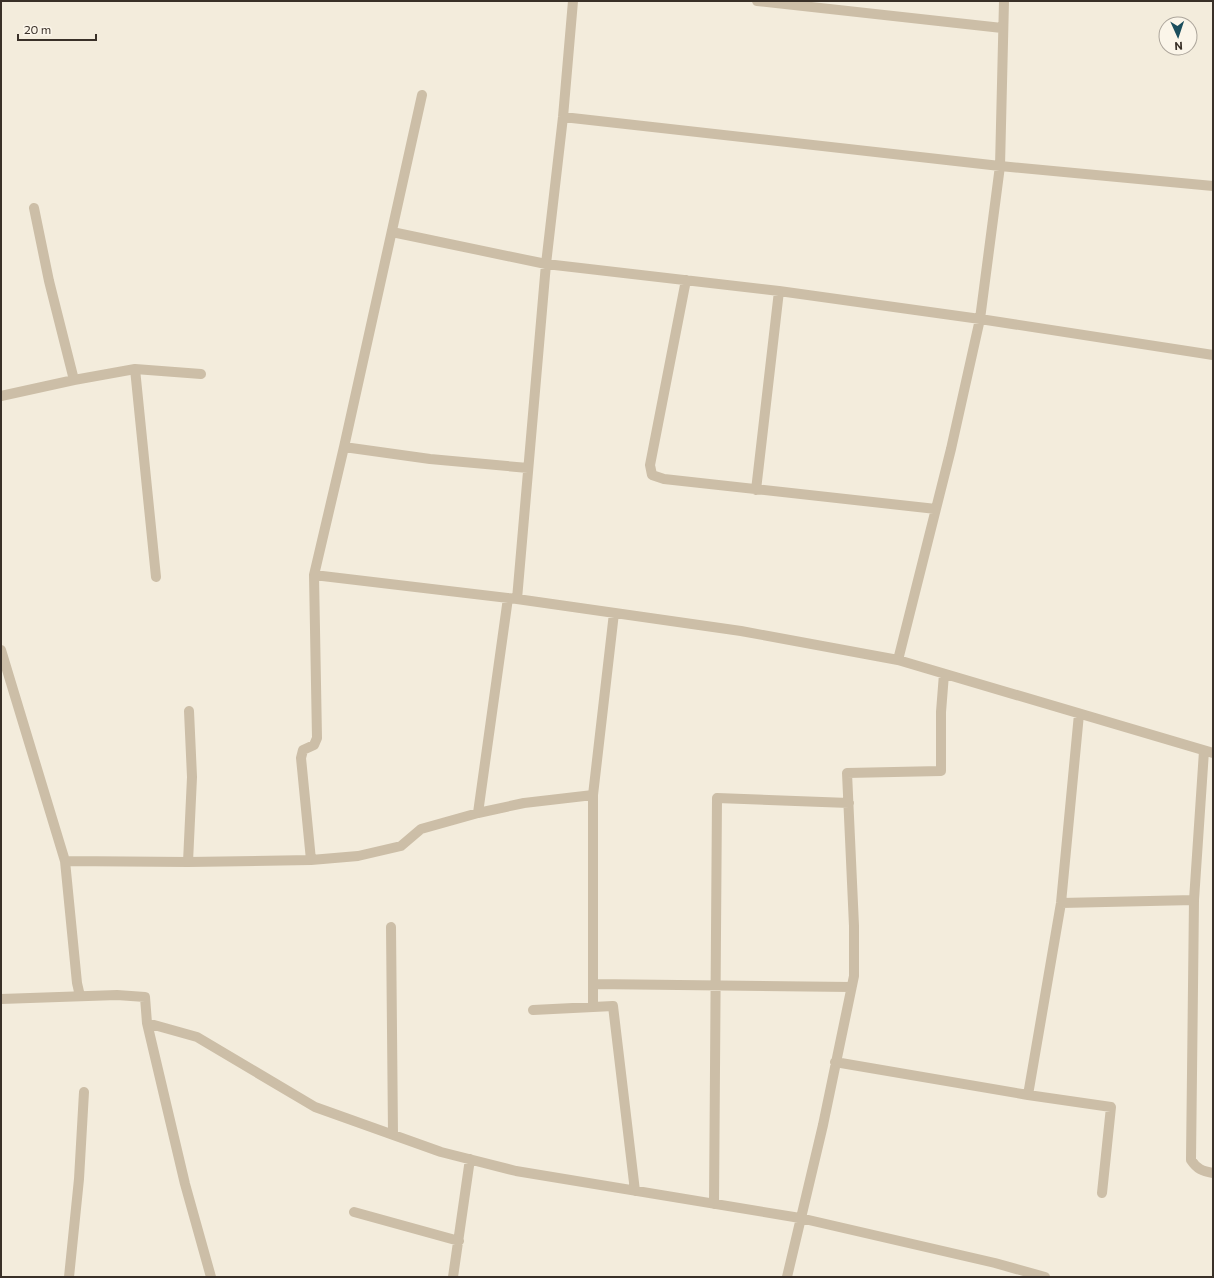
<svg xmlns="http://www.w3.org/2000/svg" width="1214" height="1278" font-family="Commissioner,sans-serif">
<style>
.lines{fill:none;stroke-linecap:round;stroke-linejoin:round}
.minor{stroke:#ccbea7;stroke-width:10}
</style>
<rect width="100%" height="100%" fill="#f3ecdc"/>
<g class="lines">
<!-- minor -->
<path class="minor" d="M 757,1 L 1002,28
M 563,117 L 1000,166 L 1213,186
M 34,208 L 49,281 L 74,380
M 392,232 L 546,264 L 779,291 L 980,319 L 1213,355
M 686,280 L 650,465 L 652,475 L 664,479 L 936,509
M 135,369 L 156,577
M 1,396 L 74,380 L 135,369 L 201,374
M 344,447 L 430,459 L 528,468
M 756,490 L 779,291
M 314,575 L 517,599 L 741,631 L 898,660 L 1213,753
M 517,599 L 546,264 L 563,117 L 573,1
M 1,650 L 65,861 L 77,983 L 80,996
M 898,660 L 951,449 L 980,319 L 1000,166 L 1004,1
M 1204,751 L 1194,900 L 1191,1160 C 1197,1169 1202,1171 1213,1173
M 478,813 L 508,598
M 311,860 L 301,758 L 303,750 L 314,745 L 317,738 L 314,575 L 344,447 L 422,95
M 65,861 L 188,862 L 311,860 L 358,856 L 401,846 L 421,829 L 478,813 L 524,803 L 593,795
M 188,862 L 192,777 L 189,711
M 1061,903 L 1194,900
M 391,927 L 393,1134
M 593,984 L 851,987
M 1,999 L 117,995 L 145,997 L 147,1023 L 185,1184 L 211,1277
M 593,1005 L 593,795 L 614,613
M 533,1010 L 613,1006 L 635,1191
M 147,1023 L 197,1037 L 315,1107 L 441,1152 L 516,1171 L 800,1218 L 995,1263 L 1045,1277
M 835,1062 L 1028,1095 L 1111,1107 L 1102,1193
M 1028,1095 L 1061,903 L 1079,714
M 714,1204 L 717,798 L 849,803
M 354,1212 L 459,1241
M 69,1277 L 79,1179 L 84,1092
M 453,1277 L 470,1159
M 787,1277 L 823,1125 L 854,976 L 854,926 L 847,773 L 941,771 L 941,712 L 944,674"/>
</g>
<!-- border -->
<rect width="1214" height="1278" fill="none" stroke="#393028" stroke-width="4"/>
<!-- north arrow -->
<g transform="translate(1178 36) rotate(177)"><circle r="19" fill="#fbf5e9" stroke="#ada69c"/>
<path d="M0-3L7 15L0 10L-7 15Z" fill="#1b4e5d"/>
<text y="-6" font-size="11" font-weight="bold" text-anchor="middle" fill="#393028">N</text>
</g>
<!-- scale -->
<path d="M18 34v6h78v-6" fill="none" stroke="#393028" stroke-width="2"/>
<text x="24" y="34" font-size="12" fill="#393028" stroke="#fbf5e9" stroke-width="3" paint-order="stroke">20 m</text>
</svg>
